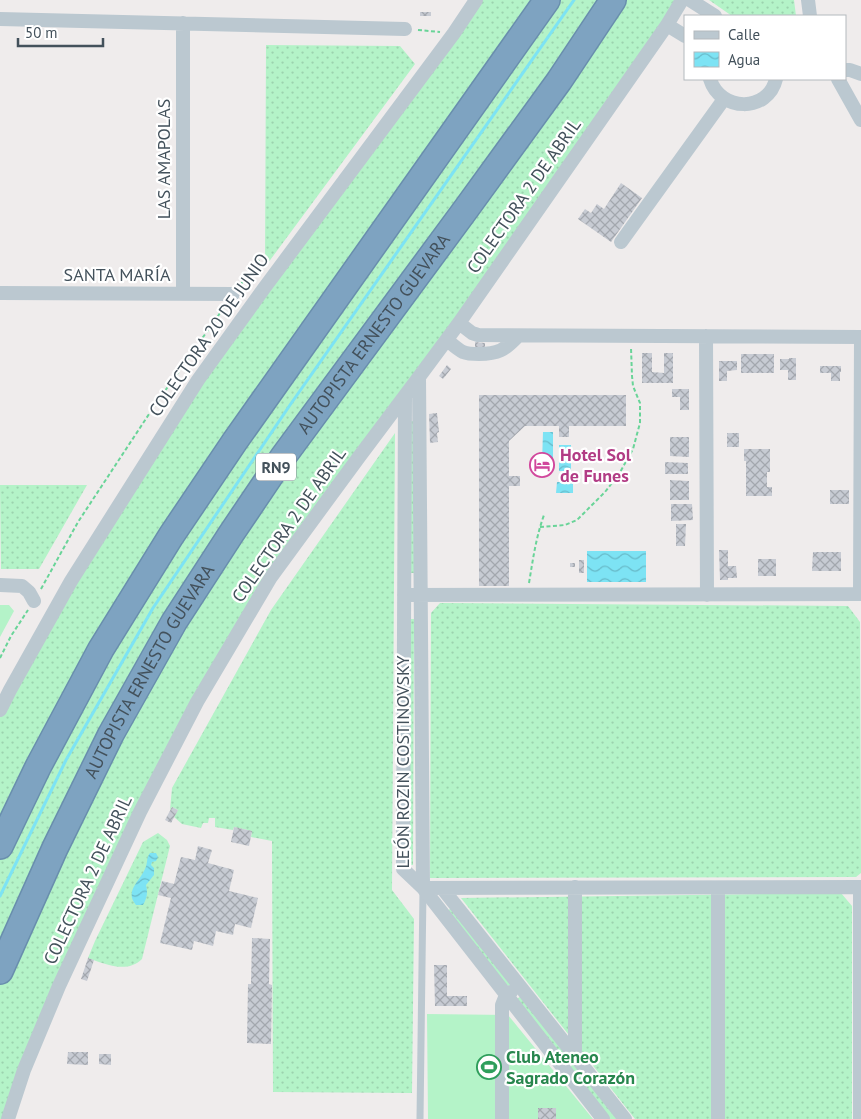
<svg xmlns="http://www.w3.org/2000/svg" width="861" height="1119" font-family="'PT Sans',sans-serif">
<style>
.grass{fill:url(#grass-dots)}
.garden{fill:#b4f3c8}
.water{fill:url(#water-waves)}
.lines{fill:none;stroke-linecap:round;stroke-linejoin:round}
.stream{stroke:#7de3f4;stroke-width:3}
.building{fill:url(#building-cross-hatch)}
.motorway-casing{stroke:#698ead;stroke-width:28}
.path{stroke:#69d498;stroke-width:2;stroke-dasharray:4 2.5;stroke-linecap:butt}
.service{stroke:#bbc8d0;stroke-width:7}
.minor{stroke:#bbc8d0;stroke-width:14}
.motorway{stroke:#7ea3c1;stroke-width:25}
.labels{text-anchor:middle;stroke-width:4.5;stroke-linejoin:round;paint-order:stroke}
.shield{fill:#fff;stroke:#7b858c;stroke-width:1}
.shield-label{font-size:16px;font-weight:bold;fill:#43515b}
.street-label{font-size:18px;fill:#43515b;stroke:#fff}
.hotel-label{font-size:18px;font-weight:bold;fill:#b23c85;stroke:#fff;text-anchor:start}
.leisure-label{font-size:18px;font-weight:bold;fill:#27864d;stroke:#fff;text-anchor:start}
</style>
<defs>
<pattern id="grass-dots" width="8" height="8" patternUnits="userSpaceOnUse" patternTransform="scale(1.25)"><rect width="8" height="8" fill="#b4f3c8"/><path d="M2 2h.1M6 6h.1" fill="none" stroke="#9cd2ae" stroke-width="1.8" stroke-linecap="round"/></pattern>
<pattern id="water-waves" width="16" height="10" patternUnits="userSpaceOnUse" patternTransform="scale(1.25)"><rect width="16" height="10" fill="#7de3f4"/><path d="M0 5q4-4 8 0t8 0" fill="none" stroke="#68bac9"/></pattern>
<pattern id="building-cross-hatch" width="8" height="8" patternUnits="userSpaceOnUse" patternTransform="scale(1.25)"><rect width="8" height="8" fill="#c7cbd3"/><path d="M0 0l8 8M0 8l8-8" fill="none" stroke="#a3a7ae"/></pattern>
</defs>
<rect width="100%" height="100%" fill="#efecec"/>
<!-- grass -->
<path class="grass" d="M 476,0 L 682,0 L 271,577 L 140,812 L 8,1119 L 0,1119 L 0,710 L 127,490 Z
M 709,0 L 794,0 L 796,16 L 732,16 Z
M 266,45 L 400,46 L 415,64 L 265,267 Z
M 409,421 L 413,421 L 414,573 L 410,573 Z
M 395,433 L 392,890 L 414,919 L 412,1093 L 273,1092 L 272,841 L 251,837 L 252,831 L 234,827 L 233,830 L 215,827 L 215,818 L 209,818 L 208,823 L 203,823 L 201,828 L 182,824 L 174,817 L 178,810 L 172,807 L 170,810 L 172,788 L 271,610 Z
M 0,485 L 87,485 L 39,569 L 1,569 Z
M 440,603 L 848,606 L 860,622 L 861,873 L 856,877 L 430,878 L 431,613 Z
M 409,619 L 414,619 L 413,865 L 409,865 Z
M 158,833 L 167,840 L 170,846 L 142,959 C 127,974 105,964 88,958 L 95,941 L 143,842 Z
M 841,893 L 852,906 L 852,1119 L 635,1119 L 461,898 Z
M 453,907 L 511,984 L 510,986 L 505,985 L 447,911 Z
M 521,996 L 566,1054 L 563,1057 L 560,1056 L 517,999 Z
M 573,1064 L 619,1119 L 610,1119 L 571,1069 L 571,1066 Z"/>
<!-- garden -->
<path class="garden" d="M 0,605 L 9,605 L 14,611 L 0,637 Z
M 427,1014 L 508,1015 L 593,1119 L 428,1119 Z"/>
<!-- water -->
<path class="water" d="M 543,432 L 553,432 L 553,463 L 542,463 Z
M 559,445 L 571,445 L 571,471 L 559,471 Z
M 557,482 L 573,482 L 573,493 L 556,493 Z
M 587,551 L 646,551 L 646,582 L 587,582 Z
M 150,853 L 156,853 L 158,857 L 156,861 L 152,862 L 151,865 L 154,868 L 154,875 L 146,885 C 148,893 147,898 143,905 L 136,905 C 124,891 140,881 145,869 C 148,863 146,858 150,853 Z"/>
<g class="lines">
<!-- stream -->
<path class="stream" d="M 0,896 L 66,760 L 153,608 L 290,405 L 574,0"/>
</g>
<!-- building -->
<path class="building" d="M 420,12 L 431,12 L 431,16 L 420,16 Z
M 621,183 L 642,198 L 611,242 L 578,219 L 585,209 L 591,213 L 597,204 L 604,209 Z
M 475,342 L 485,343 L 485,351 L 475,350 Z
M 642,353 L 652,353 L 652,372 L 664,373 L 664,353 L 673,353 L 673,383 L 642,383 Z
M 741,354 L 774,354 L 774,373 L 741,373 Z
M 789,358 L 796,358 L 796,380 L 788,380 L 788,370 L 780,370 L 780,359 L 789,359 Z
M 719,361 L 737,361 L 737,370 L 727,371 L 727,381 L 719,381 Z
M 447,365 L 451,369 L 443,379 L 439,376 Z
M 820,366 L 841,366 L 841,372 L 840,372 L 840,381 L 831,381 L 831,373 L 820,373 Z
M 672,389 L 689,389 L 689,410 L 680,410 L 680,397 L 672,397 Z
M 479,395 L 626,395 L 626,426 L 569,426 L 569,437 L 559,437 L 559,426 L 525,426 L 509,441 L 509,476 L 520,476 L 520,486 L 509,486 L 509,586 L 479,586 Z
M 437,413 L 439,432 L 437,433 L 438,442 L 430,443 L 429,414 Z
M 727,433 L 739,433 L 739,447 L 727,447 Z
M 670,437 L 689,437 L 689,457 L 670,456 Z
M 744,449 L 770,449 L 770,472 L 767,472 L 767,487 L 772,487 L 772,496 L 746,496 L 746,461 L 744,461 Z
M 665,462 L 688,463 L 688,474 L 665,474 Z
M 670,480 L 689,481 L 689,500 L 670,500 Z
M 830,490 L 849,490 L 849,504 L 830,504 Z
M 671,504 L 692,504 L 693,520 L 671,521 Z
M 676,524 L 686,524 L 685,546 L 676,546 Z
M 719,550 L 728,550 L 728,566 L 736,566 L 737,578 L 728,578 L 728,580 L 720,580 Z
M 813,552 L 841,552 L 841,571 L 812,571 Z
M 758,559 L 776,559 L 776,576 L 758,576 Z
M 579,560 L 584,560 L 584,573 L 579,573 Z
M 570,563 L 575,563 L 575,567 L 570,567 Z
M 172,807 L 178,810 L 171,823 L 165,820 Z
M 234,827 L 252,831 L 249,846 L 231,842 Z
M 198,846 L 212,850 L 208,863 L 234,870 L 229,891 L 258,898 L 251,928 L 235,924 L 233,935 L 216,931 L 213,946 L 194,941 L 192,950 L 160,943 L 171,898 L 158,895 L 162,881 L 174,884 L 181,857 L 195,860 Z
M 252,938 L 270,939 L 269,984 L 272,985 L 271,1044 L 247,1043 L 248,984 L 251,984 Z
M 88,958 L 94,960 L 87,981 L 81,979 Z
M 434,965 L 447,965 L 447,996 L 467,996 L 467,1006 L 435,1006 Z
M 68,1052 L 88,1052 L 88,1065 L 67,1064 Z
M 99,1054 L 111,1054 L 111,1065 L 99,1064 Z
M 538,1108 L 556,1108 L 556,1119 L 538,1119 Z"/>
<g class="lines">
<defs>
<g id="motorway">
<path d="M 0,846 L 38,767 L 101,649 L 171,536 L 235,441 L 547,0"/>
<path id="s1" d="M 0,971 L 55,848 L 111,734 L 174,622 L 231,534 L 283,457 L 466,209 L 559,81 L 613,0"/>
</g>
</defs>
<!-- motorway casing -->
<use href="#motorway" class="motorway-casing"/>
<!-- path -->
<path class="path" d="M 418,30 L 440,32
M 241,284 L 260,259
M 540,527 L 565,525 L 577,520 L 605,492 L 619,474 L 633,449 L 640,423 L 640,403 L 633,386 L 632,376 L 631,348
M 529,583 C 533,559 536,537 544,515
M 41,589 L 78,522 L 155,405 L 225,306
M 0,658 L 11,636 L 28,610"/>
<!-- service -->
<path class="service" d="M 420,1119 L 423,890"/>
<!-- minor -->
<path class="minor" d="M 690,0 L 715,16
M 808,0 L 810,16
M 0,19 L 405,29
M 183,23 L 183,294
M 667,25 L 685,36
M 845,70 L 850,70 L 861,74
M 710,79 C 720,112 768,113 776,79
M 838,79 L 861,120
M 621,242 L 724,99
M 0,293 L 233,294
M 706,336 L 707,595
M 447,340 C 452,344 457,349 463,352 C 468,354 474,354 479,354 C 498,354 505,350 518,336
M 419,377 L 423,888
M 405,397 L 403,869 L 423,888 L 603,1119
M 0,585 L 22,586 L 29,592 L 34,601
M 404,595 L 860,594 L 861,337 L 478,335 L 472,333 L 459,323
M 0,710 L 10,690 L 71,581 L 198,380 L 265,287 L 454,33 L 476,0
M 423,888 L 860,887 L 860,1119
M 442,888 L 625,1119
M 572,1058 L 575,1056 L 575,887
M 8,1119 L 24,1070 L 59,986 L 140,812 L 197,702 L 271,577 L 359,457 L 419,377 L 459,323 L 667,25 L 682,0
M 502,1119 L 502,1005 L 506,995 L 511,992
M 718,1119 L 718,888"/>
<!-- motorway -->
<use href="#motorway" class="motorway"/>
</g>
<!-- icons -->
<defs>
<symbol id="hotel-ring" viewBox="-11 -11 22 22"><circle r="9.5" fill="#fff" stroke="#d1479c" stroke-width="1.5"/><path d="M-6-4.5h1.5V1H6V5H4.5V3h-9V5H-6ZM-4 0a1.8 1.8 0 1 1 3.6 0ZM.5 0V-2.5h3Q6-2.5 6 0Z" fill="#d1479c"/></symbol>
<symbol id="stadium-ring" viewBox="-11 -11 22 22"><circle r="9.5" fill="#fff" stroke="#2e9e5b" stroke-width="1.5"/><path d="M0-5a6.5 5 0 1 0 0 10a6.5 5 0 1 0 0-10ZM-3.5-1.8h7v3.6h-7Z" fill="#2e9e5b"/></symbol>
</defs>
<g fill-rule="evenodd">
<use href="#hotel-ring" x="528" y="451" width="28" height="28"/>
<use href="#stadium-ring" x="475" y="1053" width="28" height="28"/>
</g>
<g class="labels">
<!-- shield labels -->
<rect class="shield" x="256" y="453.5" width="40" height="27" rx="4"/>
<g class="shield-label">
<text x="276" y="473">RN9</text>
</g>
<!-- street labels -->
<g class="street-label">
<text transform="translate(164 159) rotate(-90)" y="6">LAS AMAPOLAS</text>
<text transform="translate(524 196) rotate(-55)" y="6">COLECTORA 2 DE ABRIL</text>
<text x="117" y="281">SANTA MARÍA</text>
<text dy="6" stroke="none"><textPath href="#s1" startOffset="741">AUTOPISTA ERNESTO GUEVARA</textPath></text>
<text transform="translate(209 335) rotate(-55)" y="6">COLECTORA 20 DE JUNIO</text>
<text transform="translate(289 525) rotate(-55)" y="6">COLECTORA 2 DE ABRIL</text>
<text dy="6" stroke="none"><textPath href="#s1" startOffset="335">AUTOPISTA ERNESTO GUEVARA</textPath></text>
<text transform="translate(403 762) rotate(-90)" y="6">LEÓN ROZIN COSTINOVSKY</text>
<text transform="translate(88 880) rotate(-65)" y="6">COLECTORA 2 DE ABRIL</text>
</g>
<!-- hotel labels -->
<g class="hotel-label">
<text x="560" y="461">Hotel Sol<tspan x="560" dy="21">de Funes</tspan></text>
</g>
<!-- leisure labels -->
<g class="leisure-label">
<text x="506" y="1063">Club Ateneo<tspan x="506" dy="21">Sagrado Corazón</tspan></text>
</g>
</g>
<!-- legend -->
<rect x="684" y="15" width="162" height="65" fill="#ffffff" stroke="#b4b9bd"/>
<rect x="694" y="31" width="25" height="8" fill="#bbc8d0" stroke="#b4b9bd"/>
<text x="728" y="40" font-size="15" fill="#43515b">Calle</text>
<rect x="694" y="52" width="25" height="15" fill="url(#water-waves)" stroke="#b4b9bd"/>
<text x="728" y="65" font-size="15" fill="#43515b">Agua</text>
<!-- scale -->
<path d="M18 38v8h85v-8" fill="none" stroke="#43515b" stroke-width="2.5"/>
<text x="25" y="38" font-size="15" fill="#43515b" stroke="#ffffff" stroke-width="4" paint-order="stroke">50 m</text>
</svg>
